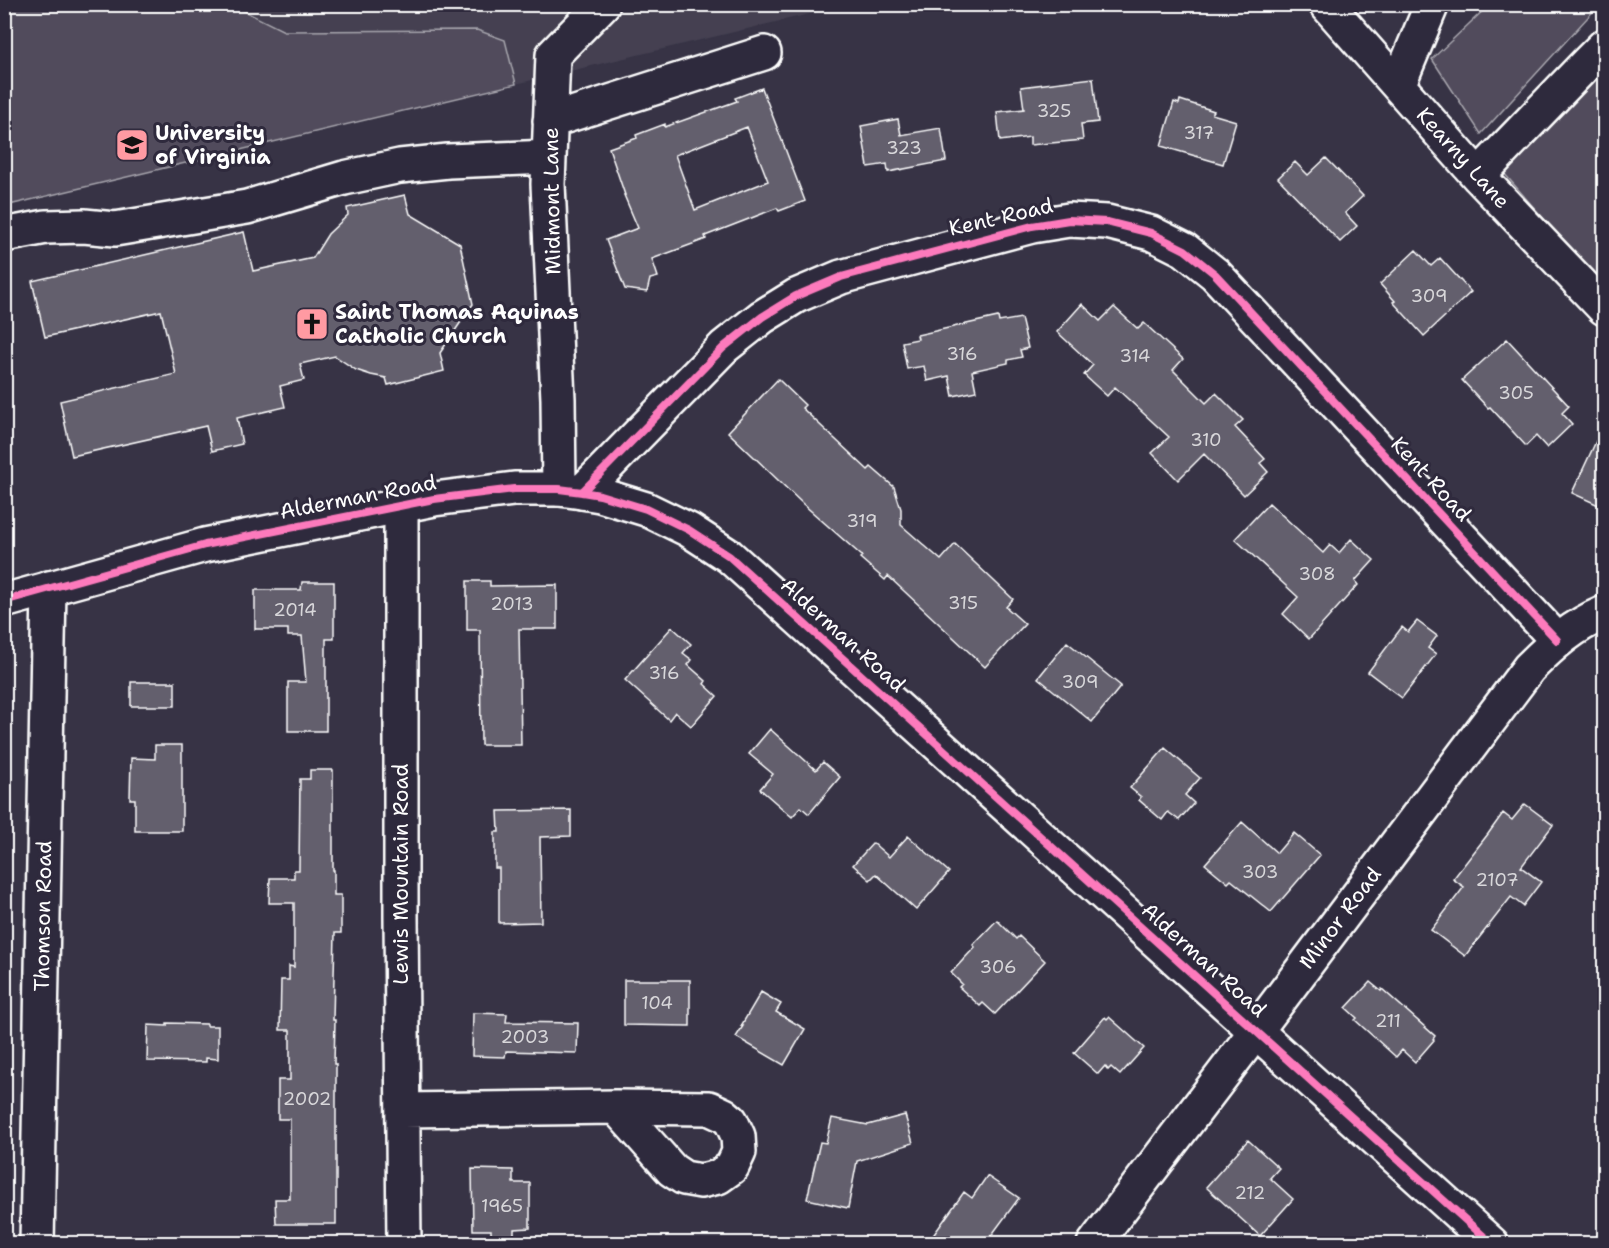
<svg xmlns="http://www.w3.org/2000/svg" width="1609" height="1248" font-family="'Shantell Sans',sans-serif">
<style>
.built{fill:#444051}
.green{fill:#514c5c;stroke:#a8a6ae;stroke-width:1.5}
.building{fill:#635f6d;stroke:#fff;stroke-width:1.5;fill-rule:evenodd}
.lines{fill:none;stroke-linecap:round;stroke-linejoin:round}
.minor-casing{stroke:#fff;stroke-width:38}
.major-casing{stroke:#fff;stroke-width:38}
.minor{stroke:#2f2a3d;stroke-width:33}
.major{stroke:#2f2a3d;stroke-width:33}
.cycleway-casing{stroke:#2f2a3d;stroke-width:11}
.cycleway{stroke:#fd7abc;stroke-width:8}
.labels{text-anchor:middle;stroke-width:6;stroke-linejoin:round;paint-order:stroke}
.number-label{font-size:18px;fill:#d8d7da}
.poi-label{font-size:21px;font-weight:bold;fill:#fff;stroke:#2f2a3d;text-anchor:start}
.street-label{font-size:21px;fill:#fff;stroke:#2f2a3d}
</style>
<rect width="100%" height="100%" fill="#373345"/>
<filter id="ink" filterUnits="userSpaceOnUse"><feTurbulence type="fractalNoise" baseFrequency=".0167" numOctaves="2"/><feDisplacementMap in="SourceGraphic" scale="12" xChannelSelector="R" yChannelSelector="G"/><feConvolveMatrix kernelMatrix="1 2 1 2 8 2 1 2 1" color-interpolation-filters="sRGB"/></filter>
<g filter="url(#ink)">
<!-- built -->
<path class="built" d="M 5,4 L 847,5 L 5,206 Z"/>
<!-- green -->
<path class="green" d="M 1490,4 L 1599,5 L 1481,134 L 1432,59 Z
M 4,5 L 232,5 L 284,31 L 477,30 L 505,40 L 516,84 L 5,206 Z
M 1604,59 L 1604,288 L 1496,164 Z"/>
<!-- building -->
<path class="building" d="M 1093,78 L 1098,122 L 1081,124 L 1083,140 L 1030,145 L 1030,137 L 1000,141 L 997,112 L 1024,109 L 1021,87 Z
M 762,88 L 805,201 L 779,211 L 777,208 L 705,236 L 706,239 L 652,259 L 658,277 L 650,279 L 647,292 L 625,289 L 606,240 L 638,228 L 624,195 L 625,195 L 609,148 L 637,138 L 636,135 L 665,124 L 665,127 L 737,101 L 735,98 ZM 747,127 L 768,181 L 695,210 L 675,155 Z
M 1180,100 L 1214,111 L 1212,114 L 1236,121 L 1223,164 L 1161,146 L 1174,102 L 1179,104 Z
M 898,119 L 901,135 L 941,128 L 946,161 L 888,172 L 887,164 L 868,167 L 861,126 Z
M 1326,158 L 1363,196 L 1345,213 L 1357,226 L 1340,242 L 1278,178 L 1295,162 L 1308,175 Z
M 405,195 L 410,214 L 460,244 L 473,304 L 440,353 L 444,371 L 388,385 L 386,378 L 371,375 L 356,370 L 335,356 L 300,364 L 304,380 L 280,386 L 285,407 L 237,418 L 242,444 L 212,451 L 206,426 L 72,456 L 60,401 L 176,374 L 161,311 L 45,337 L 32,281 L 244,232 L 253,271 L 313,258 L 328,234 L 348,215 L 347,208 Z
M 1416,250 L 1431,266 L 1440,258 L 1471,292 L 1424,336 L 1393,302 L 1395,301 L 1380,284 Z
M 1082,304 L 1100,321 L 1114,307 L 1138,329 L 1144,323 L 1183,359 L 1173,370 L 1206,403 L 1216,393 L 1243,420 L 1235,427 L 1265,459 L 1260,463 L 1268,472 L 1244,495 L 1204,454 L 1178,480 L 1152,453 L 1169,437 L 1115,387 L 1107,396 L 1084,375 L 1093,365 L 1057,332 Z
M 998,317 L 999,322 L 1021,318 L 1028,348 L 1020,350 L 1022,357 L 1008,360 L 1008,363 L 972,371 L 976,391 L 953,396 L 949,376 L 927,381 L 924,366 L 907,369 L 902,342 L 918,339 L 917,335 Z
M 1507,339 L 1569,406 L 1562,413 L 1572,424 L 1547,448 L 1536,436 L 1526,446 L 1490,407 L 1488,408 L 1462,380 Z
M 778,379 L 805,405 L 802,408 L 868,470 L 871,467 L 894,487 L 901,509 L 901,525 L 941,560 L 955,544 L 1013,599 L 1006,607 L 1025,624 L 985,667 L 888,576 L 885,580 L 860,558 L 862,556 L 803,504 L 728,432 Z
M 1605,422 L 1605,508 L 1572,493 Z
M 1269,503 L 1323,553 L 1330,545 L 1339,553 L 1351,539 L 1374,560 L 1355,581 L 1358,585 L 1309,639 L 1283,614 L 1298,597 L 1235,539 Z
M 467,581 L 490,581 L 490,586 L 557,585 L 557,629 L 519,629 L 521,745 L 481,745 L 480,630 L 467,630 Z
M 302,582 L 334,582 L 334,639 L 326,639 L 326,731 L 288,731 L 288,682 L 306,682 L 302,636 L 288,636 L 288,629 L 255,629 L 255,590 L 301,590 Z
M 1417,621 L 1437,636 L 1428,648 L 1436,654 L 1402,698 L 1368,672 L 1402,627 L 1408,632 Z
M 672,627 L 691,644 L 683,653 L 692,660 L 688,665 L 706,681 L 704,684 L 717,696 L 691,726 L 675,712 L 669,720 L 625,680 Z
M 1067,642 L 1121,686 L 1092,722 L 1038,678 Z
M 131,682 L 175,682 L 175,706 L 131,706 Z
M 770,729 L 816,770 L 823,762 L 840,777 L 809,814 L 801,807 L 792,817 L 760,789 L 773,774 L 749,754 Z
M 155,745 L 182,745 L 182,831 L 135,831 L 135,799 L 130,799 L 131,758 L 155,759 Z
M 1165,748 L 1200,778 L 1185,795 L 1194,803 L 1179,820 L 1168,812 L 1162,820 L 1139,800 L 1141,797 L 1130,788 Z
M 310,770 L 333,770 L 333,870 L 334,870 L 334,895 L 341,895 L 341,933 L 335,933 L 333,1020 L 335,1020 L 334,1064 L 336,1064 L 336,1224 L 276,1224 L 275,1199 L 290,1199 L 290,1119 L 278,1119 L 278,1080 L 290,1080 L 290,1030 L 280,1030 L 281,980 L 289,980 L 289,966 L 294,967 L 294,903 L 269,903 L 270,878 L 294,878 L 294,870 L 299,870 L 300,779 L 310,779 Z
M 1525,804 L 1553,825 L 1521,867 L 1541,882 L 1523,906 L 1511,897 L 1465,956 L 1431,930 L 1464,887 L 1453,879 L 1488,834 L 1503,813 L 1512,820 Z
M 571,810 L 571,836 L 540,837 L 541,922 L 499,923 L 499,868 L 495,868 L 495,832 L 499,832 L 498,811 Z
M 1242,822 L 1277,853 L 1294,833 L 1320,855 L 1271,912 L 1231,880 L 1228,883 L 1205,864 Z
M 908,836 L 949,872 L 916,910 L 876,874 L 870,880 L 853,865 L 873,843 L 889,857 Z
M 997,920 L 1016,939 L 1019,936 L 1045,961 L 995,1014 L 983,1003 L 980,1006 L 959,987 L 962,984 L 951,973 L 975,947 L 973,945 Z
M 624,980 L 690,980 L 690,1026 L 624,1025 Z
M 1370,982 L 1381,991 L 1382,989 L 1435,1036 L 1433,1039 L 1434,1040 L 1415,1062 L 1402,1050 L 1396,1057 L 1355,1020 L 1357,1018 L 1346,1008 Z
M 761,992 L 781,1004 L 776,1012 L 805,1029 L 784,1065 L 736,1037 L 743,1026 L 741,1026 Z
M 473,1013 L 507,1014 L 506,1022 L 578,1023 L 577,1053 L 506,1051 L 505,1057 L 472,1056 Z
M 1105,1017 L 1107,1019 L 1109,1017 L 1144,1048 L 1120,1075 L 1111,1067 L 1108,1070 L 1105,1066 L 1098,1074 L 1074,1053 Z
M 167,1023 L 207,1024 L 207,1026 L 218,1026 L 218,1059 L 206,1058 L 206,1062 L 147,1061 L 148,1025 L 167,1026 Z
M 905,1115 L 913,1143 L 857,1161 L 848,1208 L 807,1199 L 820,1142 L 826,1143 L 832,1118 L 868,1125 Z
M 1248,1140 L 1279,1168 L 1270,1178 L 1293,1199 L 1260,1236 L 1206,1187 Z
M 472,1169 L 513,1170 L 513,1183 L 530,1183 L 530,1228 L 514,1229 L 514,1242 L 491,1243 L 491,1230 L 473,1230 Z
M 987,1176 L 1019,1198 L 985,1244 L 927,1244 L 964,1192 L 972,1198 Z"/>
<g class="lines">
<defs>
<path id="minor" d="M 1326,4 L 1478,176 L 1604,308
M 1401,88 L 1400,81 L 1432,4
M 550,121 L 764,53
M 1478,176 L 1587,63 L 1604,46
M 4,235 L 46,227 L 84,226 L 115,229 L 247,207 L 344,178 L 400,166 L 448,161 L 549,157
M 559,489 L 558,399 L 548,184 L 553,55 L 603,4
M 582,492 L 724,347 L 762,317 L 796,296 L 841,277 L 1032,226 L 1069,220 L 1107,222 L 1151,233 L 1185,250 L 1215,274 L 1557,640
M 401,505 L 401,917 L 404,1244
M 616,1107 L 709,1108 L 724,1115 L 731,1121 L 738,1136 L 739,1152 L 732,1167 L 718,1177 L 701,1181 L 684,1178 L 672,1170 Z
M 403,1110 L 616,1107
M 37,1244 L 49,588
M 1094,1244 L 1256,1031 L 1529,668 C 1553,644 1573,626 1604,613"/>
<path id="major" d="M 4,601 L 205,545 L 434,499 L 514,489 L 559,489 L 582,492 L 600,495 L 646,509 L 689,530 L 729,556 L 1492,1244"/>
</defs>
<!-- minor casing -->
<use href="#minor" class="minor-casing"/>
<!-- major casing -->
<use href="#major" class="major-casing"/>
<!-- minor -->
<use href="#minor" class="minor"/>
<!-- major -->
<use href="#major" class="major"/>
<defs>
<path id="cycleway" d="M 582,492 L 724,347 L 762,317 L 796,296 L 841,277 L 1032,226 L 1069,220 L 1107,222 L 1151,233 L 1185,250 L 1215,274 L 1557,640
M 4,601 L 205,545 L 434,499 L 514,489 L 559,489 L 582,492 L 600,495 L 646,509 L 689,530 L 729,556 L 1492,1244"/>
</defs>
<!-- cycleway casing -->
<use href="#cycleway" class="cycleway-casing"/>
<!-- cycleway -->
<use href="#cycleway" class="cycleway"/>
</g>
</g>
<!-- icons -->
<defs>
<symbol id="university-square" viewBox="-11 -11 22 22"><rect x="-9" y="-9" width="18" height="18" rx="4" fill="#ff9aa2" stroke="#2f2a3d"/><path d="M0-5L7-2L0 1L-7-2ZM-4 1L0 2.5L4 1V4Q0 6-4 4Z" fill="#111"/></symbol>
<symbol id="church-square" viewBox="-11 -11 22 22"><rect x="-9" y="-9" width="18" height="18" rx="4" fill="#ff9aa2" stroke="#2f2a3d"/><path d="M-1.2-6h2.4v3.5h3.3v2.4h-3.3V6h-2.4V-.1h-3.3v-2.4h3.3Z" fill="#111"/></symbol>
</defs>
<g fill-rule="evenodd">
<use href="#university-square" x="113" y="126" width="38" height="38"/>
<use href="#church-square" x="293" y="305" width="38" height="38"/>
</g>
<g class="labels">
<!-- number labels -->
<g class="number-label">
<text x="1054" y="117">325</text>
<text x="1199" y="139">317</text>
<text x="904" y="154">323</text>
<text x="1429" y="302">309</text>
<text x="962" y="360">316</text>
<text x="1135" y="362">314</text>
<text x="1516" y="399">305</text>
<text x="1206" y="446">310</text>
<text x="862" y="527">319</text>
<text x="1317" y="580">308</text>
<text x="963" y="609">315</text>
<text x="512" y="610">2013</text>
<text x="295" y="616">2014</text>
<text x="664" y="679">316</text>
<text x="1080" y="688">309</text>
<text x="1260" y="878">303</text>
<text x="1497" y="886">2107</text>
<text x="998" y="973">306</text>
<text x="657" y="1009">104</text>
<text x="1388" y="1027">211</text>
<text x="525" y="1043">2003</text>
<text x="307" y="1105">2002</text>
<text x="1250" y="1199">212</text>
<text x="502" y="1212">1965</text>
</g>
<!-- poi labels -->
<g class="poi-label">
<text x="155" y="140">University<tspan x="155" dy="24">of Virginia</tspan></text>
<text x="335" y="319">Saint Thomas Aquinas<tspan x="335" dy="24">Catholic Church</tspan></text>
</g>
<!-- street labels -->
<g class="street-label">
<text transform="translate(1463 158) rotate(48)" y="7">Kearny Lane</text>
<text transform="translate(552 201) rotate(-91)" y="7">Midmont Lane</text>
<text transform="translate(1001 217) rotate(-13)" y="7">Kent Road</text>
<text transform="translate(1431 479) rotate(47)" y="7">Kent Road</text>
<text transform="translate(358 497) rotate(-11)" y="7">Alderman Road</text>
<text transform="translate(843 635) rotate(42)" y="7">Alderman Road</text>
<text transform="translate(401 874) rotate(-90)" y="7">Lewis Mountain Road</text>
<text transform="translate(43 916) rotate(-89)" y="7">Thomson Road</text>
<text transform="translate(1340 918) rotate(-53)" y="7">Minor Road</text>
<text transform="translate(1204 960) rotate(42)" y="7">Alderman Road</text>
</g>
</g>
<!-- margin -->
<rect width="1609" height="1248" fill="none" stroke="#2f2a3d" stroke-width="24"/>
<rect x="12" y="12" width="1585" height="1224" fill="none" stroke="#fff" stroke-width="2" filter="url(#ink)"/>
</svg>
